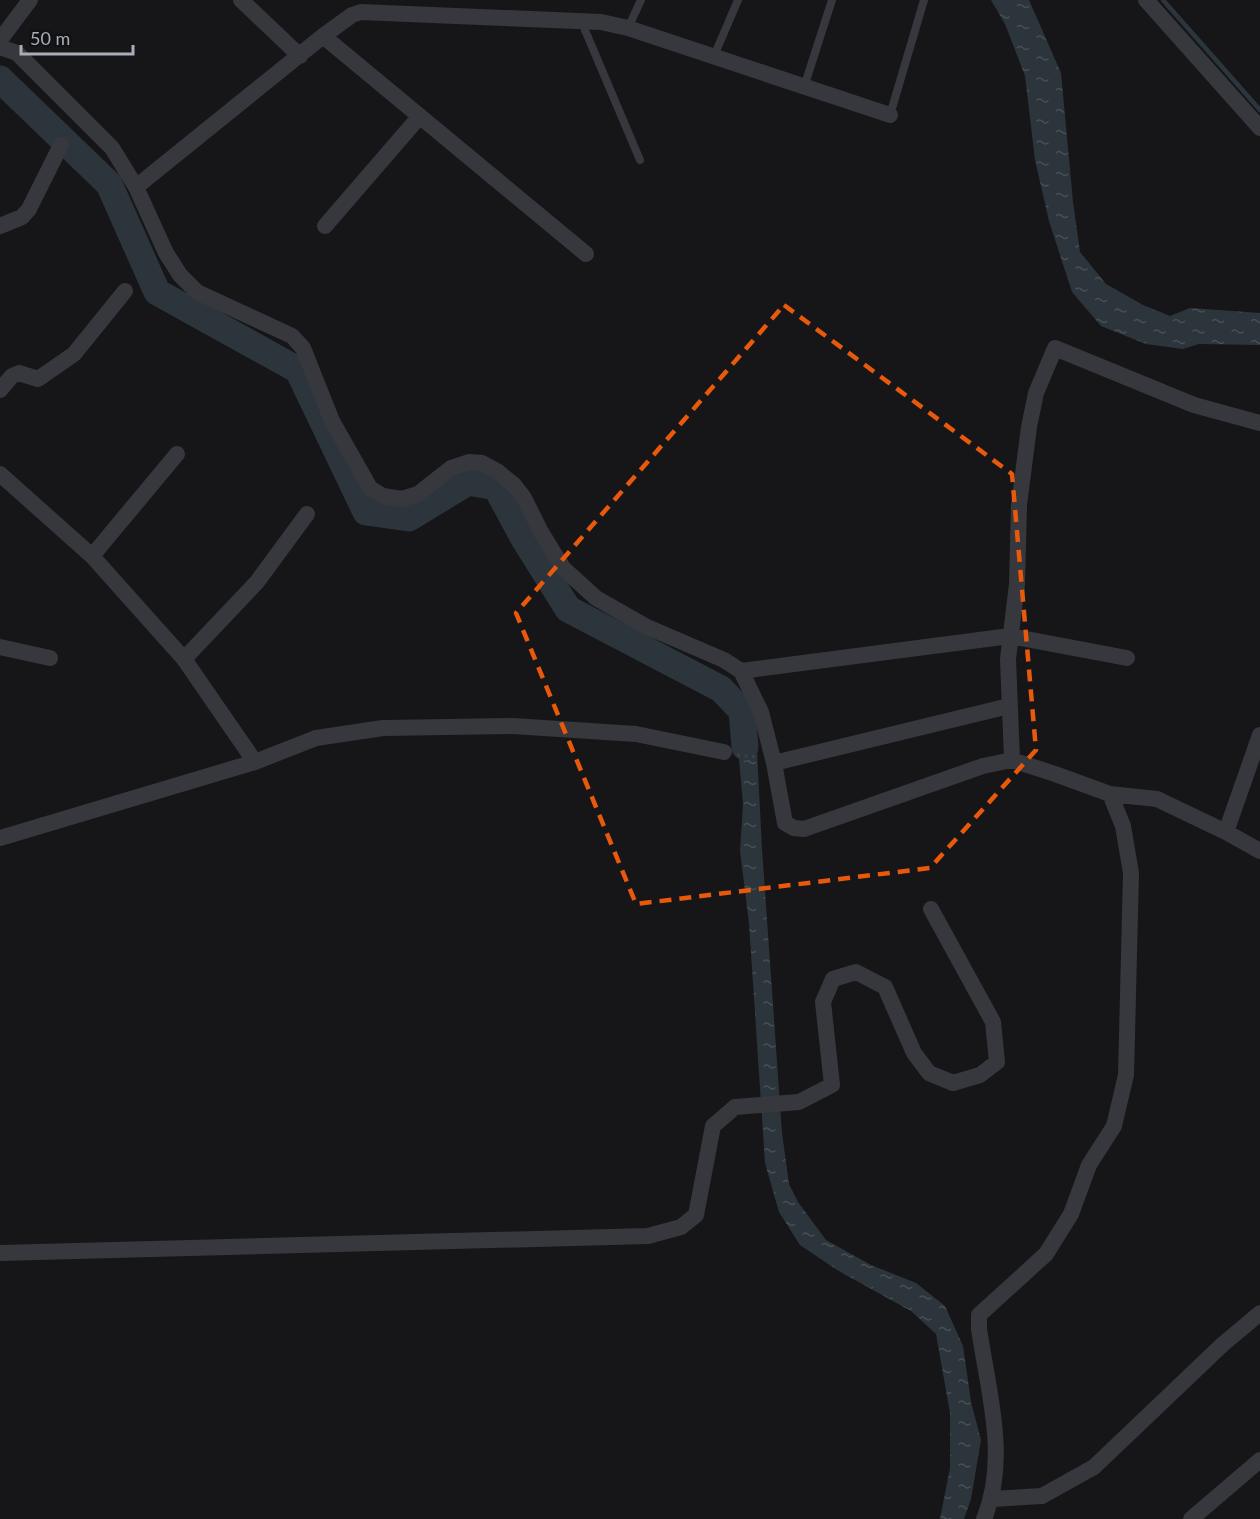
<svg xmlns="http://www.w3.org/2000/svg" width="1260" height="1519" font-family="Lato,sans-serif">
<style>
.water{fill:url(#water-ripples)}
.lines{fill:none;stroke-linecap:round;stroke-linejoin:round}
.stream{stroke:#2c353c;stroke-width:4.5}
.river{stroke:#2c353c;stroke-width:27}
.path{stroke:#3d3f44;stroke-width:3;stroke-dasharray:3 4.5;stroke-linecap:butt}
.service{stroke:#37383d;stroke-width:8}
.minor{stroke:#37383d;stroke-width:16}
.marked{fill:none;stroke:#e8590c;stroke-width:4.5;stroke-dasharray:12 8;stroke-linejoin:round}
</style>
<defs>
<pattern id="water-ripples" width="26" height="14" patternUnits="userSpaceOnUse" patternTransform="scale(1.5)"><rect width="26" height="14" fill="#2c353c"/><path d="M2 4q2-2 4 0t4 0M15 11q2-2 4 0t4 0" fill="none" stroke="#485056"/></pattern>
</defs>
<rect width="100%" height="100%" fill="#161618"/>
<!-- water -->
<path class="water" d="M 991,0 L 1029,0 L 1061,73 L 1073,202 L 1080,252 L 1106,284 L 1143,305 L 1170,316 L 1190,308 L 1260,313 L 1260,345 L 1199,344 L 1183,349 L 1146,344 L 1101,326 L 1072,292 L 1049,221 L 1035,160 L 1025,76 L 1005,24 Z
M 742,711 L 752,722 L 757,751 L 762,849 L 782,1133 L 789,1184 L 798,1202 L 826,1240 L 871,1265 L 916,1283 L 945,1306 L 963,1346 L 971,1402 L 981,1440 L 971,1499 L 964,1519 L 940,1519 L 950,1468 L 950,1413 L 936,1334 L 911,1311 L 837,1270 L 800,1245 L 779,1212 L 765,1163 L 749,923 L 740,851 L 743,804 L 736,725 Z"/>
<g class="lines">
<!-- stream -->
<path class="stream" d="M 1163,0 L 1260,110"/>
<!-- river -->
<path class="river" d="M 0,79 L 109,184 L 157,292 L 298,370 L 366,512 L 409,518 L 468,482 L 496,487 L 523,537 L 568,609 L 721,689 L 742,711 L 745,747"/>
<!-- path -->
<path class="path" d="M 737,755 L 758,757"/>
<!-- service -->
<path class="service" d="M 582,23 L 640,160
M 628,28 L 641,0
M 714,56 L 738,0
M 804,87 L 832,0
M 890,115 L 924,0"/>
<!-- minor -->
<path class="minor" d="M 241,0 L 300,56
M 1146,0 L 1260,128
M 323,36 L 586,254
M 0,40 L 30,0
M 0,47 L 17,53 L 112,148 L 136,187 L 166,253 L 180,275 L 197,292 L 292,336 L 303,348 L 332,421 L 370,488 L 383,496 L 402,499 L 418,494 L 451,468 L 469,462 L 482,463 L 497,471 L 514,485 L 524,498 L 541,532 L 563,568 L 596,598 L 645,626 L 724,660 L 741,671 L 761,712 L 774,763 L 785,823 L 794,828 L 804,829 L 983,766 L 1012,760 L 1055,774 L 1110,794 L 1157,799 L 1226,832 L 1260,851
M 136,187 L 323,36 L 352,15 L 361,12 L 601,22 L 628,28 L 890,115
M 0,226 L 22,217 L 29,209 L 61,145
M 325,226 L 420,116
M 0,390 L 12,376 L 19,373 L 38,379 L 74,354 L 125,291
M 0,474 L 92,556 L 184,659 L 255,762
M 92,556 L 177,454
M 0,647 L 50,658
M 184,659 L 257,582 L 307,514
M 741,671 L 1010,636 L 1127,658
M 1012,760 L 1008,659 L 1017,584 L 1019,505 L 1029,427 L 1036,393 L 1055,348 L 1194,405 L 1260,423
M 774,763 L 1009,706
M 1226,832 L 1260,735
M 0,838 L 255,762 L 316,738 L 383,728 L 513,726 L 636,734 L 724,752
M 0,1253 L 648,1236 L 681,1227 L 696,1215 L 713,1126 L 735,1107 L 799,1102 L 832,1085 L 823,1002 L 833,979 L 856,972 L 885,987 L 914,1053 L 929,1073 L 953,1083 L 980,1075 L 997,1062 L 993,1022 L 931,909
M 992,1499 L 1042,1496 L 1094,1467 L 1222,1345 L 1260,1313
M 984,1519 C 1009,1459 988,1391 979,1329 L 979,1315 L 1046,1254 L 1071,1214 L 1089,1165 L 1114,1126 L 1126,1075 L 1131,873 L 1123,826 L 1110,794
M 1191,1519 L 1260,1460"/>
</g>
<!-- marked area -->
<path class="marked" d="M 784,305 L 1012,474 L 1036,750 L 930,868 L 636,904 L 516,613 Z"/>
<!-- scale -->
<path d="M21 45v9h112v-9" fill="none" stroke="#a8adb8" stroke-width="3"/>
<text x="30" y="45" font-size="18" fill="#a8adb8" stroke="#111113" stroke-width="4.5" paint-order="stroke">50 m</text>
</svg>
